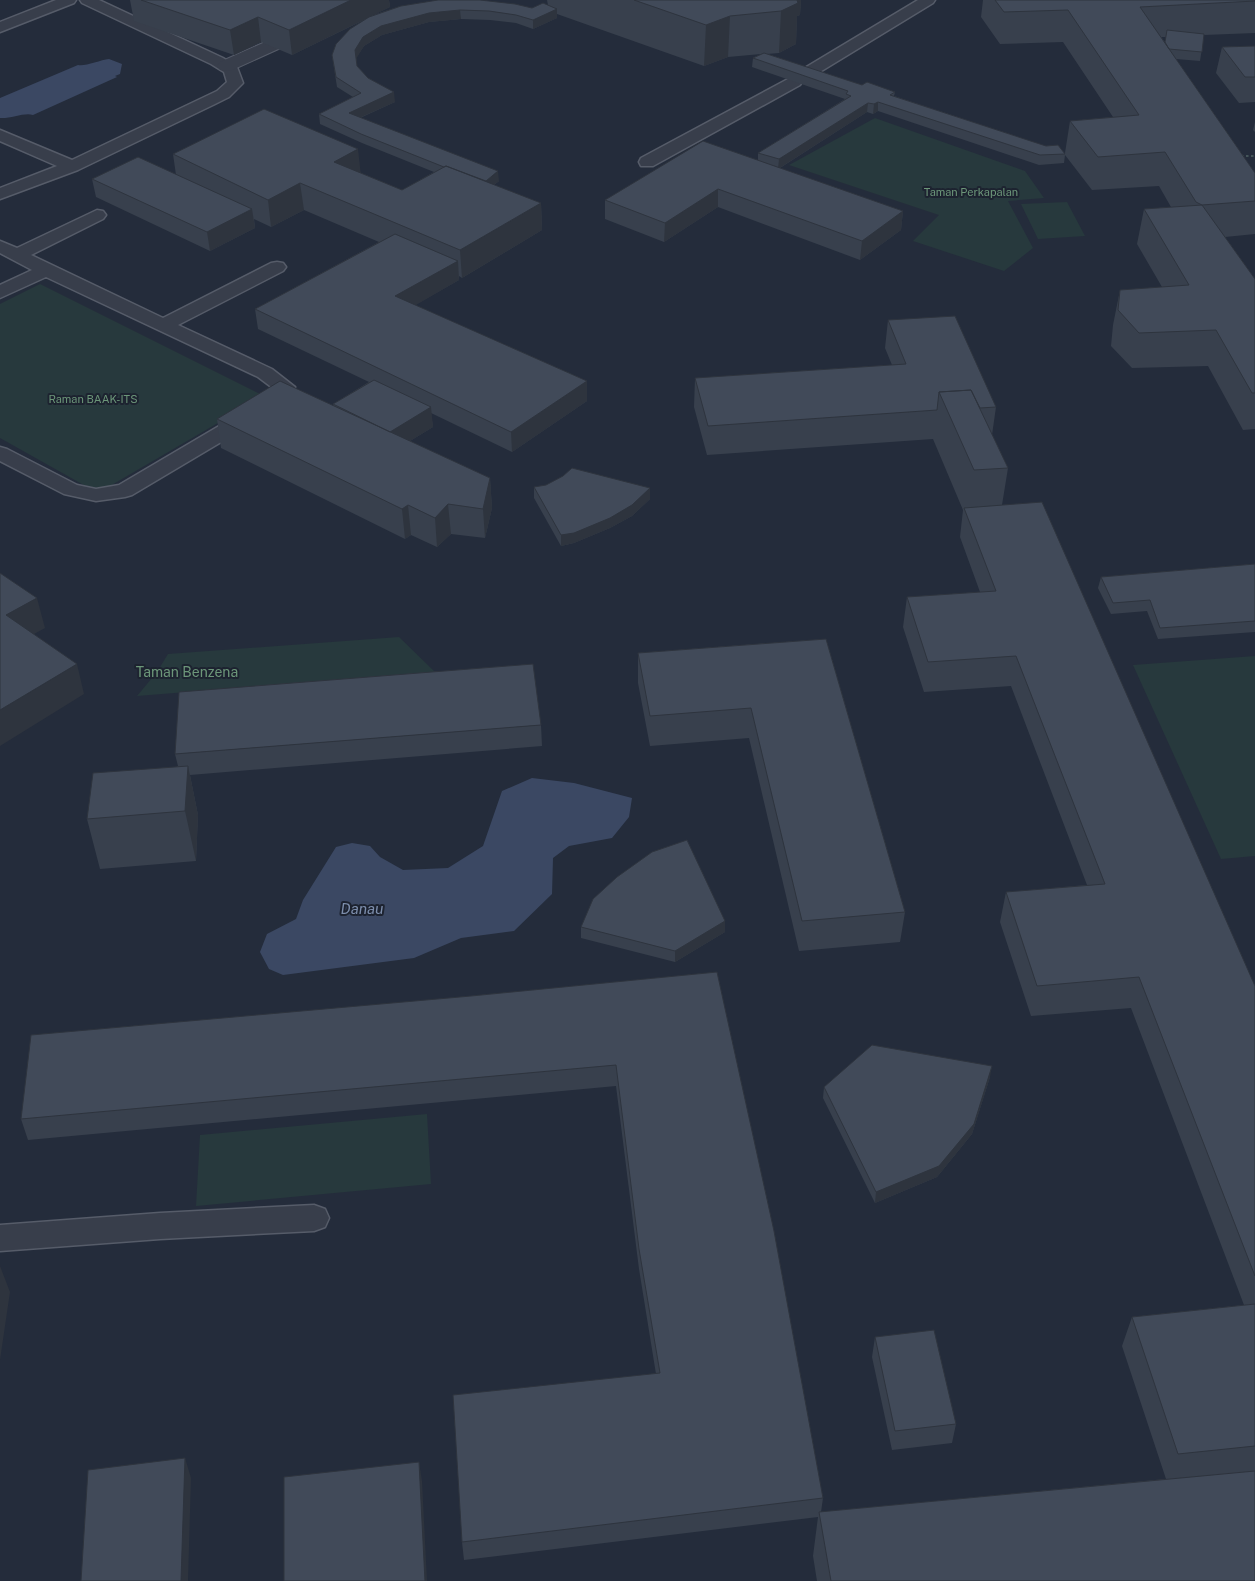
<svg xmlns="http://www.w3.org/2000/svg" width="1255" height="1581" font-family="'Public Sans',sans-serif">
<style>
.green{fill:#27393d}
.water{fill:#3b4863}
.lines{fill:none;stroke-linecap:round;stroke-linejoin:round}
.lane-casing{stroke:#565c69;stroke-width:3}
.street-casing{stroke:#565c69;stroke-width:2}
.path{stroke:#445459;stroke-width:2;stroke-dasharray:2.5 2.5;stroke-linecap:butt}
.lane{fill:#383e4b;fill-rule:evenodd}
.street{fill:#383e4b;fill-rule:evenodd}
.wall{fill:#38404d;fill-rule:evenodd}
.shaded-wall{fill:#2e343e}
.building{fill:#414a59;stroke:#2e343e}
.labels{text-anchor:middle;stroke-width:4;stroke-linejoin:round;paint-order:stroke}
.far-park-label{font-size:11px;fill:#6c9679;stroke:#1d2330}
.park-label{font-size:14px;fill:#6c9679;stroke:#1d2330}
.water-label{font-size:15px;font-style:italic;fill:#7d8eac;stroke:#1d2330}
</style>
<rect width="100%" height="100%" fill="#242c3b"/>
<!-- green -->
<path class="green" d="M 875,118 L 1025,171 L 1044,198 L 1008,201 L 1033,248 L 1004,271 L 913,241 L 939,215 L 789,165 Z
M 1067,202 L 1085,236 L 1038,239 L 1021,204 Z
M 40,284 L 264,396 L 98,493 L 0,438 L 0,304 Z
M 399,637 L 435,672 L 137,696 L 157,672 L 168,654 Z
M 1255,656 L 1255,856 L 1221,859 L 1133,665 Z
M 427,1114 L 431,1184 L 196,1206 L 200,1135 Z"/>
<!-- water -->
<path class="water" d="M 109,59 L 122,64 L 120,74 L 115,76 L 117,77 L 33,115 C 25,112 10,119 0,118 L 0,98 L 78,65 C 84,67 100,60 109,59 Z
M 532,778 L 574,783 L 632,798 L 629,817 L 612,838 L 569,846 L 553,858 L 552,894 L 514,931 L 461,938 L 414,958 L 283,975 L 269,969 L 260,952 L 267,934 L 296,919 L 303,900 L 336,847 L 352,843 L 370,846 L 380,857 L 403,870 L 448,868 L 483,846 L 502,791 Z"/>
<g class="lines">
<defs>
<path id="lane" d="M 56,0 L 76,0 L 74,3 L 0,32 L 0,22 Z
M 80,0 L 99,0 L 223,58 L 237,67 L 243,83 L 229,97 L 215,104 L 78,170 L 0,199 L 0,188 L 57,166 L 0,141 L 0,130 L 72,160 L 217,91 L 227,82 L 224,72 L 211,64 L 82,3 Z
M 918,0 L 935,0 L 933,3 L 810,78 L 800,79 L 802,82 L 800,85 L 653,166 L 641,166 L 639,162 L 641,158 L 788,79 L 798,78 L 796,75 L 798,72 Z
M 97,210 L 103,211 L 106,215 L 103,219 L 31,255 L 163,318 L 271,263 L 277,262 L 283,263 L 286,267 L 283,271 L 178,325 L 272,369 L 295,387 L 285,404 L 132,495 L 125,497 L 96,501 L 64,494 L 0,461 L 0,447 L 7,449 L 77,485 L 96,489 L 119,485 L 270,396 L 274,389 L 258,377 L 46,277 L 0,298 L 0,285 L 32,270 L 0,253 L 0,241 L 17,248 Z
M 314,1205 L 325,1209 L 329,1218 L 325,1227 L 314,1231 L 160,1239 L 0,1251 L 0,1225 L 160,1213 Z"/>
<path id="street" d="M 360,0 L 382,0 L 380,3 L 232,70 L 226,71 L 220,70 L 217,66 L 220,62 Z"/>
</defs>
<!-- lane casing -->
<use href="#lane" class="lane-casing"/>
<!-- street casing -->
<use href="#street" class="street-casing"/>
<!-- path -->
<path class="path" d="M 1241,156 L 1255,156"/>
<!-- lane -->
<use href="#lane" class="lane"/>
<!-- street -->
<use href="#street" class="street"/>
</g>
<!-- wall -->
<path class="wall" d="M 130,0 L 389,0 L 390,7 L 373,15 L 401,6 L 532,8 L 548,5 L 547,0 L 801,0 L 800,15 L 797,16 L 796,44 L 779,53 L 767,54 L 862,85 L 895,92 L 894,96 L 1065,153 L 1070,121 L 1113,117 L 1063,42 L 1000,44 L 981,17 L 983,0 L 1255,0 L 1255,33 L 1204,35 L 1200,61 L 1176,59 L 1255,173 L 1255,234 L 1225,237 L 1255,279 L 1255,429 L 1243,430 L 1208,366 L 1132,368 L 1111,346 L 1113,325 L 1120,290 L 1162,287 L 1137,244 L 1144,209 L 1171,207 L 1159,186 L 1092,190 L 1065,155 L 1064,163 L 1039,165 L 878,111 L 873,114 L 867,112 L 780,168 L 903,211 L 901,230 L 860,260 L 718,207 L 664,242 L 605,219 L 605,200 L 758,160 L 758,153 L 845,99 L 752,67 L 753,58 L 761,54 L 728,57 L 704,66 L 557,14 L 557,18 L 533,29 L 516,23 L 490,20 L 461,19 L 429,22 L 382,35 L 364,46 L 356,58 L 357,66 L 368,78 L 395,102 L 360,118 L 499,181 L 494,185 L 541,203 L 542,230 L 462,278 L 459,276 L 459,280 L 415,305 L 587,381 L 587,401 L 512,452 L 431,413 L 433,427 L 410,441 L 490,478 L 492,508 L 485,538 L 451,534 L 437,547 L 411,535 L 405,539 L 221,448 L 217,419 L 333,406 L 333,404 L 369,382 L 258,329 L 255,309 L 379,242 L 304,210 L 271,227 L 254,219 L 255,228 L 210,251 L 96,197 L 92,179 L 176,175 L 173,154 L 361,173 L 402,190 L 434,172 L 362,143 L 320,124 L 319,114 L 353,97 L 337,87 L 332,55 L 364,20 L 292,55 L 261,42 L 234,55 L 134,21 ZM 1161,37 L 1166,37 L 1165,42 Z
M 1255,46 L 1255,102 L 1239,103 L 1216,73 L 1222,47 Z
M 1255,122 L 1255,132 L 1253,130 Z
M 888,320 L 996,407 L 992,435 L 1008,468 L 1002,505 L 1255,986 L 1255,1581 L 817,1581 L 813,1556 L 818,1517 L 464,1560 L 462,1542 L 656,1374 L 639,1269 L 616,1086 L 28,1140 L 21,1119 L 471,996 L 717,972 L 823,1498 L 821,1512 L 1166,1479 L 1122,1346 L 1132,1317 L 1244,1305 L 1131,1008 L 1031,1016 L 1000,922 L 1006,892 L 1087,885 L 1011,686 L 924,692 L 903,627 L 907,597 L 980,592 L 960,537 L 963,510 L 933,439 L 707,455 L 694,407 L 695,378 L 892,365 L 885,348 Z
M 534,487 L 650,499 L 632,516 L 610,528 L 574,543 L 561,546 L 534,498 Z
M 1255,564 L 1255,632 L 1158,639 L 1147,611 L 1111,614 L 1098,588 L 1101,577 Z
M 826,639 L 905,912 L 900,942 L 799,951 L 749,738 L 650,746 L 638,683 L 638,653 Z
M 541,725 L 542,746 L 190,775 L 198,815 L 196,861 L 100,869 L 87,819 L 178,766 L 175,754 Z
M 725,921 L 725,932 L 675,962 L 581,938 L 581,927 Z
M 990,1077 L 972,1134 L 937,1177 L 875,1203 L 823,1098 L 824,1087 Z
M 875,1337 L 956,1424 L 952,1443 L 892,1450 L 872,1357 Z"/>
<!-- shaded-wall -->
<path class="shaded-wall" d="M 351,0 L 389,0 L 390,7 L 292,55 L 289,30 Z
M 789,0 L 801,0 L 800,15 L 797,16 L 796,44 L 779,53 L 781,11 Z
M 557,9 L 557,18 L 533,29 L 533,20 Z
M 460,10 L 461,19 L 429,22 L 382,35 L 364,46 L 356,59 L 355,50 L 363,37 L 381,26 L 429,13 Z
M 730,16 L 728,57 L 704,66 L 706,25 Z
M 258,17 L 261,42 L 234,55 L 230,30 Z
M 394,92 L 395,102 L 350,122 L 349,113 Z
M 878,102 L 878,111 L 873,114 L 874,104 Z
M 868,103 L 867,112 L 778,169 L 779,159 Z
M 358,149 L 361,176 L 334,162 Z
M 498,171 L 499,181 L 485,192 L 484,183 Z
M 300,183 L 304,210 L 271,227 L 268,200 Z
M 718,189 L 718,207 L 664,242 L 665,223 Z
M 541,203 L 542,230 L 462,278 L 460,250 Z
M 252,209 L 255,228 L 210,251 L 207,232 Z
M 903,211 L 901,230 L 860,260 L 862,241 Z
M 458,261 L 459,280 L 397,316 L 395,296 Z
M 587,381 L 587,401 L 512,452 L 511,432 Z
M 431,407 L 433,427 L 392,452 L 390,432 Z
M 490,478 L 492,508 L 485,538 L 483,509 Z
M 650,488 L 650,499 L 632,516 L 610,528 L 574,543 L 561,546 L 561,535 Z
M 448,504 L 451,534 L 437,547 L 435,518 Z
M 408,505 L 411,535 L 405,539 L 402,509 Z
M 37,598 L 45,628 L 14,645 L 6,615 Z
M 77,664 L 84,694 L 0,746 L 0,710 Z
M 188,766 L 198,815 L 196,861 L 185,811 Z
M 725,921 L 725,932 L 675,962 L 675,951 Z
M 992,1066 L 990,1077 L 972,1134 L 937,1177 L 875,1203 L 876,1192 Z
M 0,1266 L 10,1292 L 0,1360 Z
M 185,1458 L 191,1478 L 188,1581 L 181,1581 Z
M 419,1462 L 422,1481 L 427,1581 L 425,1581 Z"/>
<!-- building -->
<path class="building" d="M 141,0 L 351,0 L 289,30 L 258,17 L 230,30 Z
M 438,0 L 480,0 L 515,4 L 532,8 L 543,3 L 557,9 L 533,20 L 516,15 L 489,11 L 460,10 L 429,13 L 381,26 L 363,37 L 355,50 L 357,66 L 368,78 L 394,92 L 349,113 L 498,171 L 486,181 L 446,166 L 444,167 L 361,134 L 319,114 L 361,93 L 336,77 L 332,55 L 336,44 L 350,29 L 369,17 L 401,6 Z
M 634,0 L 797,0 L 798,3 L 781,11 L 730,16 L 706,25 Z
M 995,0 L 1255,0 L 1255,1 L 1140,7 L 1255,173 L 1255,201 L 1202,205 L 1196,202 L 1165,152 L 1098,157 L 1070,121 L 1139,115 L 1068,10 L 1004,12 Z
M 1167,30 L 1204,34 L 1202,52 L 1169,49 L 1165,42 Z
M 1255,46 L 1255,77 L 1245,77 L 1222,47 Z
M 764,53 L 862,85 L 867,82 L 895,92 L 890,95 L 1046,146 L 1058,145 L 1065,154 L 1040,155 L 878,102 L 874,104 L 868,103 L 779,159 L 758,153 L 851,96 L 846,94 L 848,91 L 753,58 Z
M 264,109 L 358,149 L 334,162 L 402,190 L 446,166 L 541,203 L 460,250 L 300,183 L 268,200 L 173,154 Z
M 703,141 L 903,211 L 862,241 L 718,189 L 665,223 L 605,200 Z
M 138,157 L 252,209 L 207,232 L 92,179 Z
M 1202,205 L 1255,279 L 1255,393 L 1252,393 L 1216,330 L 1139,333 L 1118,310 L 1120,290 L 1189,285 L 1144,209 Z
M 395,234 L 458,261 L 395,296 L 587,381 L 511,432 L 255,309 Z
M 955,316 L 996,407 L 980,408 L 971,390 L 939,392 L 937,410 L 708,426 L 695,378 L 906,364 L 888,320 Z
M 374,380 L 431,407 L 390,432 L 333,404 Z
M 280,381 L 490,478 L 483,509 L 448,504 L 435,518 L 408,505 L 402,509 L 217,419 Z
M 971,390 L 1008,468 L 974,470 L 939,392 Z
M 572,468 L 650,488 L 632,505 L 610,518 L 574,533 L 561,535 L 534,487 L 546,485 L 563,476 Z
M 1042,502 L 1255,986 L 1255,1276 L 1139,977 L 1037,986 L 1006,892 L 1105,884 L 1016,656 L 928,662 L 907,597 L 996,591 L 964,508 Z
M 1255,564 L 1255,621 L 1160,628 L 1150,600 L 1113,603 L 1101,577 Z
M 0,573 L 37,598 L 6,615 L 77,664 L 0,710 Z
M 826,639 L 905,912 L 802,921 L 751,708 L 650,716 L 638,653 Z
M 533,664 L 541,725 L 175,754 L 179,692 Z
M 188,766 L 185,811 L 87,819 L 93,773 Z
M 687,840 L 725,921 L 675,951 L 581,927 L 593,899 L 617,877 L 652,852 Z
M 717,972 L 774,1231 L 823,1498 L 462,1542 L 453,1395 L 660,1373 L 639,1249 L 616,1065 L 21,1119 L 31,1035 L 471,996 Z
M 872,1045 L 992,1066 L 974,1124 L 939,1166 L 876,1192 L 824,1087 Z
M 1255,1304 L 1255,1446 L 1178,1454 L 1132,1317 Z
M 934,1330 L 956,1424 L 895,1431 L 875,1337 Z
M 185,1458 L 181,1581 L 81,1581 L 88,1470 Z
M 419,1462 L 425,1581 L 284,1581 L 284,1477 Z
M 1255,1471 L 1255,1581 L 831,1581 L 819,1512 Z"/>
<g class="labels">
<!-- far-park labels -->
<g class="far-park-label">
<text x="971" y="196">Taman Perkapalan</text>
<text x="93" y="403">Raman BAAK-ITS</text>
</g>
<!-- park labels -->
<g class="park-label">
<text x="187" y="677">Taman Benzena</text>
</g>
<!-- water labels -->
<g class="water-label">
<text x="362" y="914">Danau</text>
</g>
</g>
</svg>
